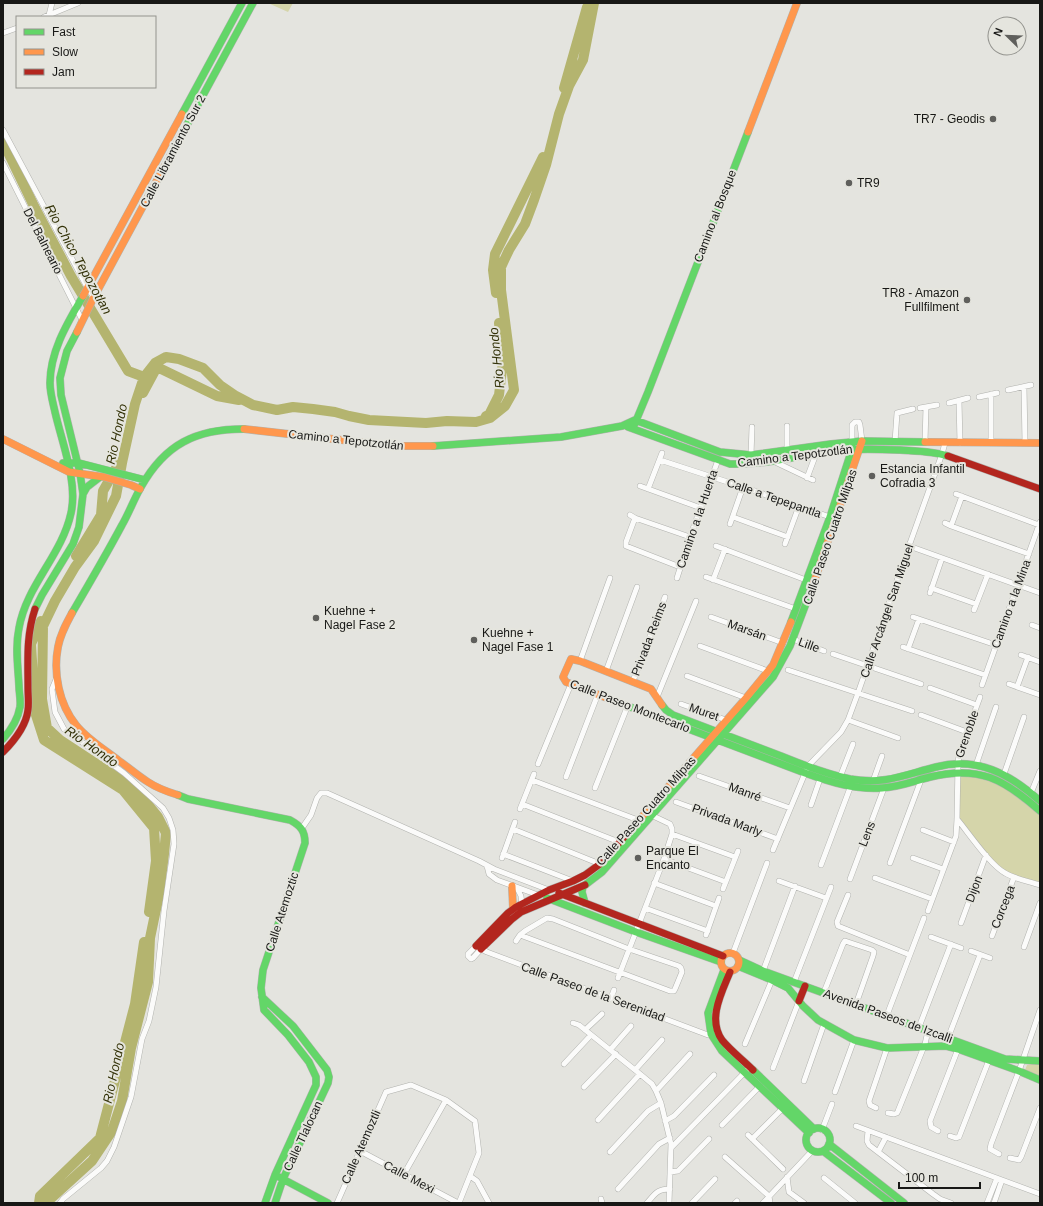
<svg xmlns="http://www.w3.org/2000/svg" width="1043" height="1206" font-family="Arial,sans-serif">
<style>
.green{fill:#d5d5aa}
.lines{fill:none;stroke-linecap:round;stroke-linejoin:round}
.river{stroke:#b4b46f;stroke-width:10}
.street-casing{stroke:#b1b2ae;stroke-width:6}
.fast-casing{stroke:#b1b2ae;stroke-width:8}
.slow-casing{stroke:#b1b2ae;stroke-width:8}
.jam-casing{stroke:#b1b2ae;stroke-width:8}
.street{stroke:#fbfbfa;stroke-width:5}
.fast{stroke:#63d668;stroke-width:7}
.slow{stroke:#ff974d;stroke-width:7}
.jam{stroke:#b3261e;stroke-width:7}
.poi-dot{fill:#5f5f5c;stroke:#e5e5de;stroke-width:1.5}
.labels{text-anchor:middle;stroke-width:4;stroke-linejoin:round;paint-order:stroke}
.poi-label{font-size:12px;fill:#181816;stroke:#e5e5de;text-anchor:start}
.street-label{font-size:12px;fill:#181816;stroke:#e5e5de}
.water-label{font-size:13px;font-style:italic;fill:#323107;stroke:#e5e5de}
</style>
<rect width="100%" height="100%" fill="#e4e4df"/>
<!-- green -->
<path class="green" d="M 268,3 L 293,3 L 288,12 Z
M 958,772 L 1015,789 L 1040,811 L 1040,886 L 1001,872 L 958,824 Z
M 1040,1062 L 1040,1076 L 1025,1070 L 1027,1065 Z"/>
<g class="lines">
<!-- river -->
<path class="river" d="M 564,88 L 587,7
M 3,142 L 33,204 L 71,276 L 128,371 L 144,377
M 496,293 L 493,270 L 495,254 L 543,157
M 143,393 L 157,367 L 217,396 L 239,400
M 486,416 L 489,415 L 499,395 L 503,361 L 499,323
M 76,556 L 101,515 L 103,491 L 119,463
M 41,621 L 31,644 L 35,712 L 44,740 L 123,790 L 154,828 L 156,861 L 149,912
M 39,1203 L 40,1196 L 100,1138 L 135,1004 L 144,942
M 46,1203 L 92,1161 L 112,1131 L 122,1101 L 131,1048 L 148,982 L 150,938 L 159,895 L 164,854 L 166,833 L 158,817 L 140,795 L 115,776 L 60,740 L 47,728 L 42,699 L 43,626 L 55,601 L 75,567 L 94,541 L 116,496 L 122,463 L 135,404 L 144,377 L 155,363 L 166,357 L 179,359 L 203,368 L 220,385 L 236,396 L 253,405 L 277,410 L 293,407 L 313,409 L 335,412 L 349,416 L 369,420 L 426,423 L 447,421 L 476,422 L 490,418 L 505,406 L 514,390 L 501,290 L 501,267 L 509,250 L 525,224 L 534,200 L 546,165 L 559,114 L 569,86 L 583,60 L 594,3"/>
<defs>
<path id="street" d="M 49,15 L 52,3
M 44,17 L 78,3
M 3,33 L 17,28
M 3,130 L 87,287 L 94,297
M 3,163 L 82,320
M 1024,387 L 1025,443
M 1008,390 L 1031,385
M 991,394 L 991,443
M 979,397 L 997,393
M 959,401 L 960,443
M 949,403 L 968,398
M 920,408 L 937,405
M 852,442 L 852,425 L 855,422 L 859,422 L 860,425 L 862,441
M 895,442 L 897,413 L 913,409
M 925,442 L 926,407
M 787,450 L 787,426
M 751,455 L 752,427
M 660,460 L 743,487 L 833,518
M 773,461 L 813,480
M 807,478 L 816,454
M 640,486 L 701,508
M 648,489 L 662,453
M 956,494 L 1039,525
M 630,515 L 635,518 L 690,537
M 733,517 L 788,537
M 635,518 L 626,542 L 626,546 L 680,567
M 945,523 L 951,526 L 1029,554
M 730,524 L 743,487
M 951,526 L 962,496
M 785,544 L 799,506
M 716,546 L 806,580
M 909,546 L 1040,593
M 706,577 L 796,609
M 677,578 L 690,537 L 718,460
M 713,580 L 725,549
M 931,588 L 976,604
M 930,593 L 942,558
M 974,610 L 988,574
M 711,617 L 783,643
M 913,617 L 996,645
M 1032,625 L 1040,628
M 793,639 L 824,651
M 700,646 L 768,671
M 903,647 L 985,675
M 908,649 L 919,619
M 833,654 L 921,684
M 1021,655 L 1040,662
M 580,661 L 610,578
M 788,670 L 912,711
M 606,671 L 637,587
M 687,676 L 746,698
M 57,677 L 52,689 L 53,697 L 55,712 L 64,729 L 124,773 L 163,808 L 169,818 L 173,830 L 174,844 L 164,911 L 156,987 L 149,1021 L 142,1039 L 131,1097 L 114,1147 L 107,1161 L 101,1168 L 63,1199 L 60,1203
M 633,681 L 665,597
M 1009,684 L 1040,695
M 982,685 L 1040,522
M 1017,687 L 1028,657
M 930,688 L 977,705
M 657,697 L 696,601
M 681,704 L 726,720
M 921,715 L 967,732
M 848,720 L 898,738
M 538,764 L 571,684
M 976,765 L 996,707
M 1004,774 L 1024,717
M 699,776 L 790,808
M 566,777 L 598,694
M 840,777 L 853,744
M 532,780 L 638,820
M 873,781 L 882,756
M 595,788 L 628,705
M 1031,793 L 1040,771
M 676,802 L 778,839
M 522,804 L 619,842
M 811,805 L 820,779
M 520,809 L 534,774
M 957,819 C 968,832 990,865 1005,873 C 1015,879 1028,881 1040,885
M 302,828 L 311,815 L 317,798 L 321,793 L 327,793 L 479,861 L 494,869 L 549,890
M 513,829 L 600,864
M 923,830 L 954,842
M 672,834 L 735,857
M 773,850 L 808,766 L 841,732 L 848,720 L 858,693 L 909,546 L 942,454 L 945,443
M 503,854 L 573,881
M 502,858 L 515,822
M 913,858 L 943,869
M 664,859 L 726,882
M 890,863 L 921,780
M 821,865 L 850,788
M 487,866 L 489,874 L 497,880 L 538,895
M 875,878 L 932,899
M 850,879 L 884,788
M 779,881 L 826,898
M 654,883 L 716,906
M 517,888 L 521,896 L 522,904
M 723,889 L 738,851
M 848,895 L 837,922 L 838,926 L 910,955
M 645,908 L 708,931
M 928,911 L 956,836 L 957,819 L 958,763 L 959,755 L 980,697
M 961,923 L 986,855
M 706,935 L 719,898
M 992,936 L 1014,877
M 931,937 L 961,948
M 516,941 L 520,935 L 525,931 L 547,918 L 553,919 L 629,949 L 679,966 L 681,968 L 682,972 L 675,989 L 674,991 L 670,991 L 520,935
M 1024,947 L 1040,903
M 481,949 L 473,958 L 471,959 L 468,956 L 468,954 L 476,946 L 487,952 L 708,1035 L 711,1034
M 971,951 L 990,958
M 733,953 L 767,863
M 763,971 L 795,886
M 618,978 L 664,859 L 672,834 L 672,829 L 670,824 L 649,814
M 794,982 L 831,887
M 824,992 L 843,944 L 845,941 L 872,950 L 874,952 L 873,956 L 856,1004
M 611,998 L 614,990
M 887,1015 L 924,918
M 573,1023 L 579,1025 L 640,1074 L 652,1084 L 656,1091 L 661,1103 L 671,1144 L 669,1203
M 919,1027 L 951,944
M 585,1030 L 602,1014
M 948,1038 L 980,955
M 745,1044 L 772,980
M 610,1050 L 631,1026
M 564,1064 L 591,1035
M 773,1068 L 799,1001
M 635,1070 L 662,1040
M 804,1081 L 824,1024
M 584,1087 L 616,1054
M 656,1091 L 690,1054
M 835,1092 L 854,1040
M 876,1108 L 870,1105 L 869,1101 L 887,1048
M 888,1113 L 894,1114 L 897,1113 L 898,1111 L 925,1044 L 928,1031
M 598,1120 L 640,1074
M 665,1121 L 674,1116 L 714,1075
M 722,1125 L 759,1087
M 856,1126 L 1040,1194
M 822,1130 L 832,1104
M 868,1131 L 867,1141 L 869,1145 L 933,1194 L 940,1199 L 951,1203
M 938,1131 L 931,1127 L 930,1121 L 958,1049
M 748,1135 L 783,1169
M 950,1136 L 956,1138 L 959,1137 L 989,1060
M 752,1139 L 782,1109
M 671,1148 L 747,1070
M 360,1151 L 458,1203
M 610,1152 L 648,1111 L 661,1103
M 878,1152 L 886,1137
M 999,1154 L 990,1149 L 991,1144 L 1019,1071 L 1040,1010
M 725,1157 L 769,1196 L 770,1203
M 1010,1158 L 1019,1160 L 1021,1157 L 1040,1108
M 670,1172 L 678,1171 L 709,1139
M 404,1174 L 446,1100
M 470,1176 L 477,1181 L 489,1203
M 787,1177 L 789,1192 L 804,1203
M 824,1178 L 855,1203
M 618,1189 L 659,1144 L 670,1138
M 601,1199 L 602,1203
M 337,1203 L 386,1092 L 411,1085 L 446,1100 L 475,1121 L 479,1153 L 459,1203
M 647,1203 C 655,1194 657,1189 670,1189
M 692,1203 L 715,1179
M 735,1203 L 737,1201
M 763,1203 L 812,1151
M 987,1203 L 997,1178
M 994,1203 L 1002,1180"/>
<path id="fast" d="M 182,114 L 242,3
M 175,147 L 253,3
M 628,427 L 730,464 C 765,465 798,456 833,451 C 855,448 877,449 900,450 C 916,451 933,451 948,456
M 633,428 L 648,392 L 748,132
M 433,446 L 561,437 L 622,426 L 635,420 L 720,452 L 751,455 L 831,444 L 862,441 L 925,442
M 63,463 L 79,463 L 145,480
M 83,494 L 87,487 L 100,477
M 35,609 L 42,595 L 73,544 L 79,527 L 83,494 L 80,473 L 61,395 L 60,378 L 67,351 L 77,332
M 72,613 C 89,584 106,555 122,525 C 129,513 134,499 141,487 C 165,444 196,429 244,429
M 791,622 L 830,517 L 852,449 L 852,442
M 617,702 L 805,773 C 830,782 855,790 882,788 C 899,787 914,781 930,777 C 979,765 1004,779 1040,811
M 662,705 L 666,710 L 673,715 C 709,729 745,742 781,756 C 803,765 826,774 850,779 C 884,785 904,775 936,767 C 977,756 1010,774 1040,801
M 3,739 C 11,730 18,719 20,707 C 21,700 19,693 19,686 C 18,667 15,647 19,628 C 26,586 62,555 71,513 C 78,482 62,443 55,412 C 53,403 50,393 50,383 C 50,351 68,322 83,296
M 178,795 L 188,799 L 290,820 C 301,826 305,831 305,843 L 263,970 L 261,988 L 264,1010 L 288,1035 L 309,1062 L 316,1077 L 316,1085 L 275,1175 L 265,1203
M 585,885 L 602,872 L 773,677 L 790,646 L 813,585
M 583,886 L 582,892 L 585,903
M 547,898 L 636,932 L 721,962
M 739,960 L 763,971 L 1005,1059 L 1040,1061
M 738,966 L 772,980 L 788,988 L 803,1006 L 818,1020 L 854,1040 L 887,1048 L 946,1046 L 958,1049 L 1019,1071 L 1040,1080
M 724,970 L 708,1013 L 711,1034 L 722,1051 L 809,1133
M 262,997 L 293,1026 L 327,1070 L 329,1077 L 328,1083 L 283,1179 L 275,1203
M 753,1070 L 814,1129
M806 1140a12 12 0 1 1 24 0a12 12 0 1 1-24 0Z
M 829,1144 L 904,1203
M 823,1151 L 891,1203
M 279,1177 L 328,1203"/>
<path id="slow" d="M 748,132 L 797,3
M 83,296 L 182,114
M 77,332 L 94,297 L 175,147
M 244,429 L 395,446 L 433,446
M 3,439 L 69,472 L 104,477 L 131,485 L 140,489
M 925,442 L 1040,443
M 813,585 L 862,441
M 72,613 C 66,624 60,635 58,647 C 53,673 59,704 76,725 C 87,739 104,749 118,760 C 128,767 137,775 148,782 C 157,788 168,792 178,795
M 617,702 L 566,682 L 563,677 L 571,659 L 580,661 L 651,689 L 662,705
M 626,835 L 746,698 L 773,665 L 791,622
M 512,886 L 513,909
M721 962a9 9 0 1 1 18 0a9 9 0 1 1-18 0Z"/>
<path id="jam" d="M 948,456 L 1040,489
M 3,752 C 14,741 26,726 28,710 C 29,703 28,695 28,688 C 28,660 26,636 35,609
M 559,893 L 723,956
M 476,946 L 508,913 L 516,907 L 549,890 L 573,881 L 585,875 L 600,864 L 626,835
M 481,949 L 512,919 L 521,912 L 585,885
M 730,972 C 722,992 707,1019 722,1040 C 731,1051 743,1060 753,1070
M 799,1001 L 805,986"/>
</defs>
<!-- street casing -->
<use href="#street" class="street-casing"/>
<!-- fast casing -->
<use href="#fast" class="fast-casing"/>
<!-- slow casing -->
<use href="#slow" class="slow-casing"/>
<!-- jam casing -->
<use href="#jam" class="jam-casing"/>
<!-- street -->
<use href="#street" class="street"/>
<!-- fast -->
<use href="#fast" class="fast"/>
<!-- slow -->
<use href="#slow" class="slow"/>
<!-- jam -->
<use href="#jam" class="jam"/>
</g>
<!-- markers -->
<g class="poi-dot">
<circle cx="993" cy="119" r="4"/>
<circle cx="849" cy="183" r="4"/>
<circle cx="967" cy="300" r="4"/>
<circle cx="872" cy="476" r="4"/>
<circle cx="316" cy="618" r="4"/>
<circle cx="474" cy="640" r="4"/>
<circle cx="638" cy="858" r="4"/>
</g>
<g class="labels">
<!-- poi labels -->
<g class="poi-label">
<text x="985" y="123" text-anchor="end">TR7 - Geodis</text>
<text x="857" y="187">TR9</text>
<text x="959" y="297" text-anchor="end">TR8 - Amazon<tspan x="959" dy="14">Fullfilment</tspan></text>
<text x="880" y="473">Estancia Infantil<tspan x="880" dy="14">Cofradia 3</tspan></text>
<text x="324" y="615">Kuehne +<tspan x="324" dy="14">Nagel Fase 2</tspan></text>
<text x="482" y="637">Kuehne +<tspan x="482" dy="14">Nagel Fase 1</tspan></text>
<text x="646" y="855">Parque El<tspan x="646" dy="14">Encanto</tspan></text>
</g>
<!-- street labels -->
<g class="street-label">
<text transform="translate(173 151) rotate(-62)" y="4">Calle Libramiento Sur 2</text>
<text transform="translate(715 216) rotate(-69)" y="4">Camino al Bosque</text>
<text transform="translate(43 241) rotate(63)" y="4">Del Balneario</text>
<text transform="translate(346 440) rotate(6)" y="4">Camino a Tepotzotlán</text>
<text transform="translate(795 456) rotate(-7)" y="4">Camino a Tepotzotlán</text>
<text transform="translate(774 498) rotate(19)" y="4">Calle a Tepepantla</text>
<text transform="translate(697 519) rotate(-71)" y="4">Camino a la Huerta</text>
<text transform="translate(830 537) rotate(-71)" y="4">Calle Paseo Cuatro Milpas</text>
<text transform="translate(1011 604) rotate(-70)" y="4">Camino a la Mina</text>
<text transform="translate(887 611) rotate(-71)" y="4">Calle Arcángel San Miguel</text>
<text transform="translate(747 630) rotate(20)" y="4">Marsán</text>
<text transform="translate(649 639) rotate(-69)" y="4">Privada Reims</text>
<text transform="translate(809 645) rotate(20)" y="4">Lille</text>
<text transform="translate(630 706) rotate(21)" y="4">Calle Paseo Montecarlo</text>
<text transform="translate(704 712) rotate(19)" y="4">Muret</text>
<text transform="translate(967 734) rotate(-71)" y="4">Grenoble</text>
<text transform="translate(745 792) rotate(20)" y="4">Manré</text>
<text transform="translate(646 811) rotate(-48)" y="4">Calle Paseo Cuatro Milpas</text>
<text transform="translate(727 820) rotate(20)" y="4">Privada Marly</text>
<text transform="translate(867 834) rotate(-69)" y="4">Lens</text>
<text transform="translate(974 889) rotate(-70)" y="4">Dijon</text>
<text transform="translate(1003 907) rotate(-69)" y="4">Corcega</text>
<text transform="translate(282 912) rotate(-72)" y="4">Calle Atemoztic</text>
<text transform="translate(593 992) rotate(20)" y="4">Calle Paseo de la Serenidad</text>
<text transform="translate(888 1016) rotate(20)" y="4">Avenida Paseos de Izcalli</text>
<text transform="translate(303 1136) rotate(-65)" y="4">Calle Tlalocan</text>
<text transform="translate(361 1147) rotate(-66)" y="4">Calle Atemoztli</text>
<text transform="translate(409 1177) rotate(28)" y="4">Calle Mexi</text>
</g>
<!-- water labels -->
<g class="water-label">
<text transform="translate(79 259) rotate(61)" y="5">Rio Chico Tepozotlan</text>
<text transform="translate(496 358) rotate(-96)" y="5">Rio Hondo</text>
<text transform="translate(116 434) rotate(-78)" y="5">Rio Hondo</text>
<text transform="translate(92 746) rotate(35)" y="5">Rio Hondo</text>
<text transform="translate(113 1073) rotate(-78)" y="5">Rio Hondo</text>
</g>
</g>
<!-- border -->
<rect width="1043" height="1206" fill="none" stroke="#181816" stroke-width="8"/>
<!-- legend -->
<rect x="16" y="16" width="140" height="72" fill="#e5e5de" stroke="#93938e"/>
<rect x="24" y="29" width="20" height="6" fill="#63d668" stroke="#93938e"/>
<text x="52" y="36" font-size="12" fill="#181816">Fast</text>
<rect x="24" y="49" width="20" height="6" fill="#ff974d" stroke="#93938e"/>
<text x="52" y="56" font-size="12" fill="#181816">Slow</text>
<rect x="24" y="69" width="20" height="6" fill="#b3261e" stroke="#93938e"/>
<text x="52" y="76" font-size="12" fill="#181816">Jam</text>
<!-- north arrow -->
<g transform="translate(1007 36) rotate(293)"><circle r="19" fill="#e5e5de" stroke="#93938e"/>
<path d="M0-3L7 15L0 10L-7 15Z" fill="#5f5f5c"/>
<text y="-6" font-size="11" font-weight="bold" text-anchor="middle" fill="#181816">N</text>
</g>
<!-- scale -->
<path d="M899 1182v6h81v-6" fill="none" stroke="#181816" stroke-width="2"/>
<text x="905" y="1182" font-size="12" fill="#181816" stroke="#e5e5de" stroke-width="3" paint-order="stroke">100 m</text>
</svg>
